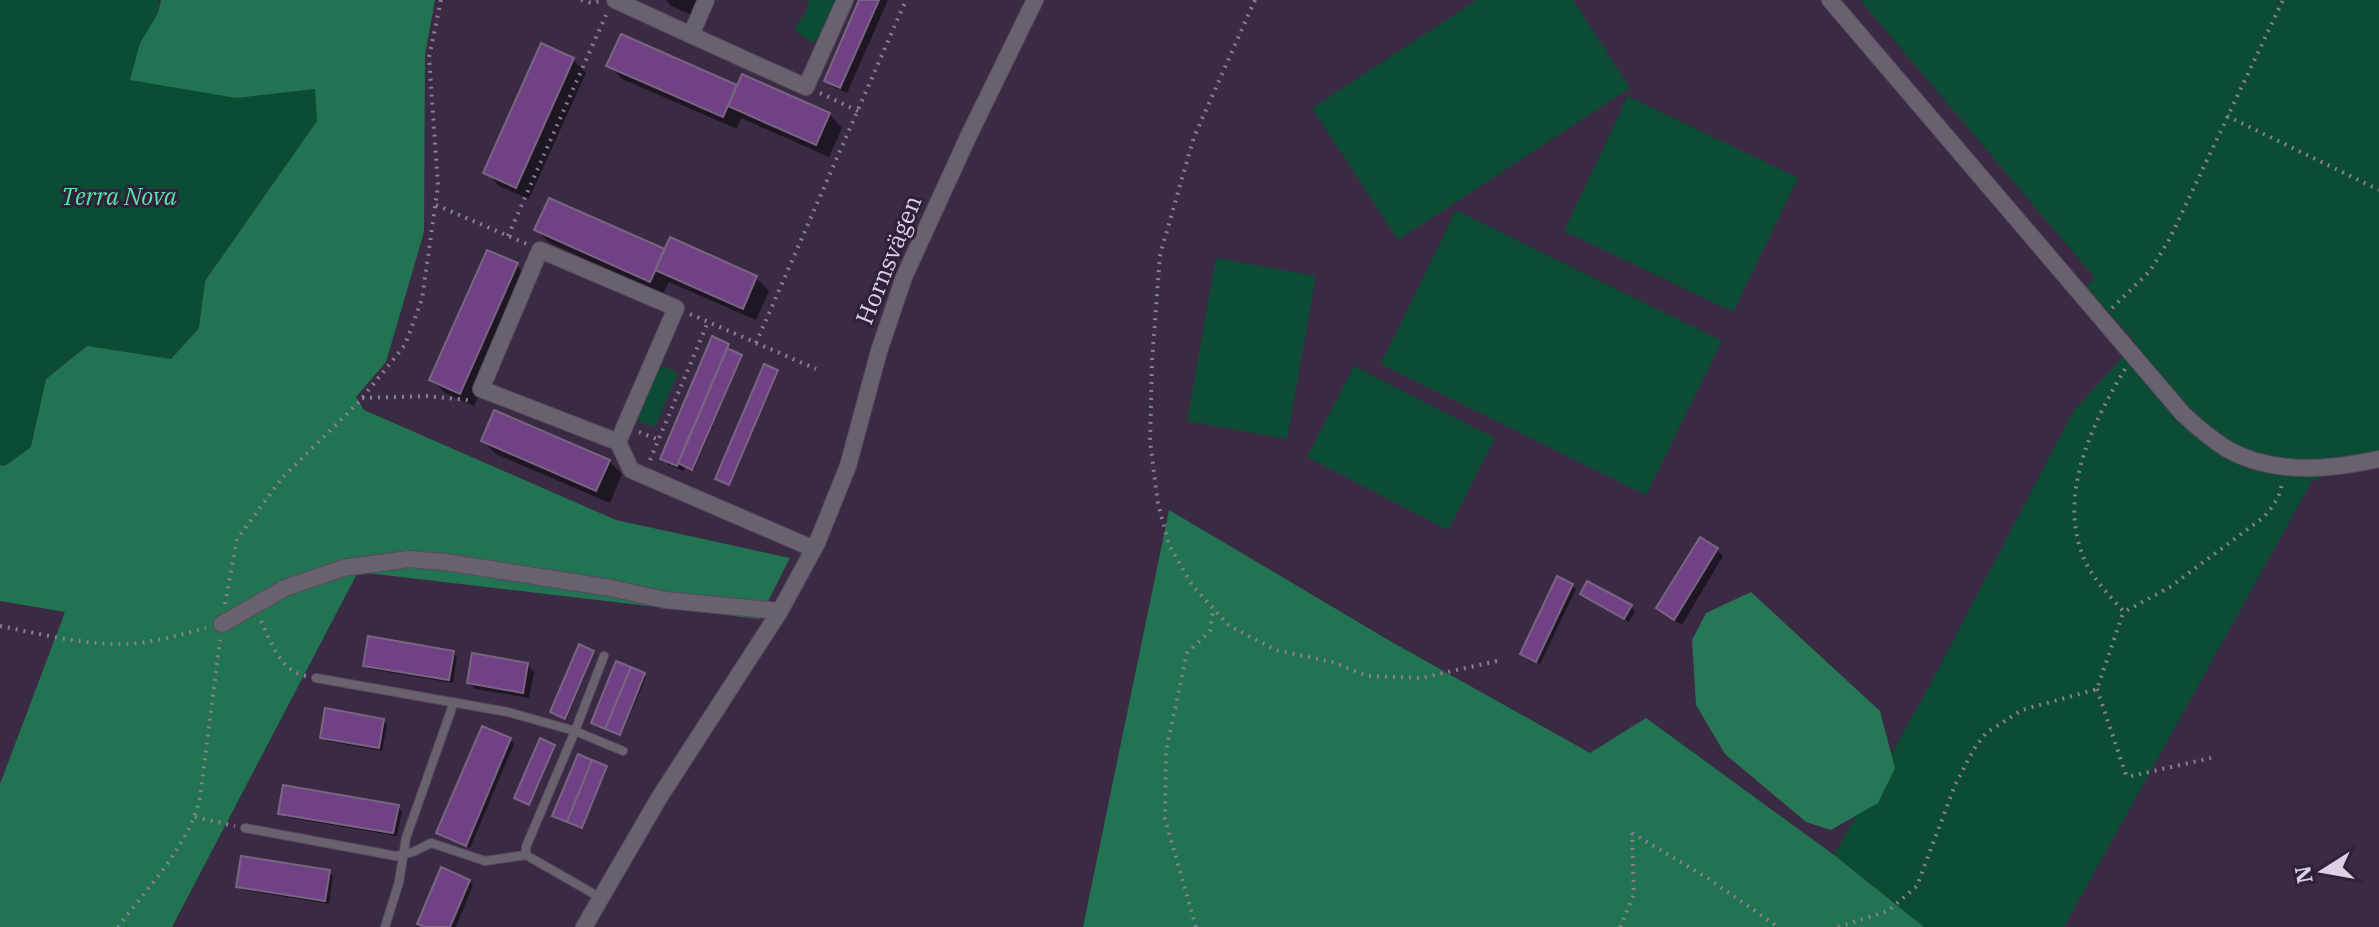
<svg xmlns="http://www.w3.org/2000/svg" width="2379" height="927" font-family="'IBM Plex Serif',serif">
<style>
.green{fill:#0c4c34}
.forest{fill:#227352}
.water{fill:#277655}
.shadow{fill:#0007}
.building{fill:#704285;stroke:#796582;stroke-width:2}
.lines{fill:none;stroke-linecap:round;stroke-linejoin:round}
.lane-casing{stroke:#584860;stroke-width:10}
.street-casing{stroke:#584860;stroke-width:18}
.path{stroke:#8b7d92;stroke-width:4;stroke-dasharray:2 6;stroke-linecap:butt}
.lane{stroke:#69616e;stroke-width:8}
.street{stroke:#69616e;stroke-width:16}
.labels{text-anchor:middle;stroke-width:6;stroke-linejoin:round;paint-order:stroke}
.park-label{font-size:24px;font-style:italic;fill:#58e3a9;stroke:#312039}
.street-label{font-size:24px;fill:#dcd1e2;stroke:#312039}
</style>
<rect width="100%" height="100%" fill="#3b2a43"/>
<!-- green -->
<path class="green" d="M 0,0 L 159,0 L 158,13 L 140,43 L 236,98 L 316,89 L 317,121 L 205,281 L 199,328 L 171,359 L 86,346 L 46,379 L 31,447 L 5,466 L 0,465 Z
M 809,0 L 835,0 L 835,4 L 825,30 L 812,43 L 794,29 L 807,10 Z
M 1477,0 L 1573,0 L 1630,88 L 1398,240 L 1312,108 Z
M 1860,0 L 2379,0 L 2379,453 L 2312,481 L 2064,927 L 1924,927 L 1834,855 L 1923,698 L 2074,410 L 2136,343 L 2086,287 L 2095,278 Z
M 1628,96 L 1798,178 L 1733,312 L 1564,231 Z
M 1456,210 L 1722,341 L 1646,495 L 1381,364 Z
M 1216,258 L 1316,276 L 1287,439 L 1187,421 Z
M 659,365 L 678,373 L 655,427 L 636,420 Z
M 1354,366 L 1495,438 L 1448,530 L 1307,457 Z"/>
<!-- forest -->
<path class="forest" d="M 161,0 L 435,0 L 425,55 L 424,232 L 386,362 L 356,397 L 364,410 L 616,520 L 790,558 L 759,619 L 358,572 L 172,927 L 0,927 L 0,784 L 65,612 L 0,601 L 0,465 L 5,466 L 31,447 L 46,379 L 87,346 L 171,359 L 199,328 L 205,281 L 317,121 L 315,89 L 236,98 L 130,80 L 140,43 L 158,13 Z
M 1169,510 L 1390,641 L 1590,753 L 1646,718 L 1834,855 L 1924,927 L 1083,927 Z"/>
<!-- water -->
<path class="water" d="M 1751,592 L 1880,711 L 1895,768 L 1878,803 L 1831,830 L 1806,822 L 1725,754 L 1696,705 L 1692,640 L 1706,613 Z"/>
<!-- shadow -->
<path class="shadow" d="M 666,0 L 709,0 L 701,19 L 671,6 Z
M 861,0 L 888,0 L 847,93 L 833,87 L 826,80 Z
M 622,36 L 738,87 L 829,114 L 842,128 L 829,157 L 741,118 L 737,129 L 622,79 L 609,65 Z
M 573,59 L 586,73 L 529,199 L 499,186 L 486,172 Z
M 536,230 L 666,252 L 756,278 L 769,291 L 756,320 L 669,282 L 663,294 L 550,243 Z
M 516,265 L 530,278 L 474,406 L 445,393 L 432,380 Z
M 728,346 L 742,358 L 694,470 L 686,466 L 683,471 L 669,465 L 662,458 Z
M 776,372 L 778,373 L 730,485 L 718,480 Z
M 483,441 L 609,461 L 622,474 L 610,503 L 496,454 Z
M 1717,550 L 1723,556 L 1682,625 L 1665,615 L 1659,608 Z
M 1572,585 L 1576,589 L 1540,664 L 1526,658 L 1522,654 Z
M 1582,594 L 1631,607 L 1635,611 L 1629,622 Z
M 593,652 L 594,654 L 567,719 L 554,713 Z
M 453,653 L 457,657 L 453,683 L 369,669 L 365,665 Z
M 617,664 L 646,677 L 621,735 L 594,724 Z
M 527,665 L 534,672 L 529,698 L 475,689 L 469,682 Z
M 383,721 L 387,725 L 382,751 L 326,741 L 322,737 Z
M 510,740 L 514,744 L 470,848 L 443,837 L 439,833 Z
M 553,746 L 555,748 L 530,805 L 518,799 Z
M 606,768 L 607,769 L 583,828 L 556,817 Z
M 398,807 L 402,811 L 397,836 L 285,817 L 281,813 Z
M 329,872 L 333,876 L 329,904 L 243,890 L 239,886 Z
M 469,881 L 473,885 L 456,927 L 424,927 L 420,923 Z"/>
<!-- building -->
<path class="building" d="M 859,0 L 879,0 L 840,88 L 824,81 Z
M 621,34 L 737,85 L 723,117 L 606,66 Z
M 541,43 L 574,58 L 516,188 L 483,173 Z
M 742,74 L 830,113 L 816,145 L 728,106 Z
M 549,198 L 665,249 L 650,282 L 534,230 Z
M 670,237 L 757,276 L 743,309 L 655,270 Z
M 487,250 L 518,263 L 460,394 L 429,380 Z
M 712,336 L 729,344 L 677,466 L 660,459 Z
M 727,348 L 742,355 L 692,470 L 678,463 Z
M 764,364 L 778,370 L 729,485 L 715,479 Z
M 494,410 L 610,460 L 596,491 L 481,441 Z
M 1700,537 L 1718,548 L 1674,620 L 1656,608 Z
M 1557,576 L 1573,584 L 1536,662 L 1520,654 Z
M 1587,581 L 1632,605 L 1624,619 L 1580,594 Z
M 368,636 L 454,651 L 449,680 L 363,666 Z
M 579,644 L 594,651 L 565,719 L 550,712 Z
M 472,653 L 528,663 L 523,693 L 467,683 Z
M 616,661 L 631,667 L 605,729 L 591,723 Z
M 631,667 L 645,673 L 620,735 L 605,729 Z
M 325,708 L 384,719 L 379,748 L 320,738 Z
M 482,726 L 511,738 L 466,846 L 436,833 Z
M 540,738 L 555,745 L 529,805 L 514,798 Z
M 578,754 L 592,760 L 567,822 L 552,816 Z
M 592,760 L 607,766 L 582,828 L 567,822 Z
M 283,785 L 399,805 L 393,833 L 278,814 Z
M 241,856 L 330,870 L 325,901 L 236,887 Z
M 441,867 L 470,880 L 450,927 L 425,927 L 417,924 Z"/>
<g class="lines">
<defs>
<path id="lane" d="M 316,678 L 508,712 L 575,731 L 623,751
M 245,828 L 396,856 L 413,852 L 431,843 L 485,861 L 526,855
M 601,898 L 526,855 L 526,847 L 575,731 L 604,656
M 385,927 L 399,882 L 406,838 L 454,702"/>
<path id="street" d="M 615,0 L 691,35
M 706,0 L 691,35 L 806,87 L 845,0
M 1830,0 L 2183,414 C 2197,427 2211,439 2227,449 C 2273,475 2329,470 2379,459
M 618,442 L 481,389 L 540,250 L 676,308 L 618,442 L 631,470 L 814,549
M 222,624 L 285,588 L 343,568 L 408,559 L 445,562 L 611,588 L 665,600 L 780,611
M 584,927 L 659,798 L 780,611 L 817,543 L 848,466 L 879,351 L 904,277 L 969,135 L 1035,0"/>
</defs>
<!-- lane casing -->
<use href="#lane" class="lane-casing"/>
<!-- street casing -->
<use href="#street" class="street-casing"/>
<!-- path -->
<path class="path" d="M 581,0 L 591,3 L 601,1
M 1255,0 L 1194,137 L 1160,255 L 1152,361 L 1150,441 L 1158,504 L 1169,545 L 1192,585 L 1229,626 L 1276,650 L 1332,662 L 1368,676 L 1421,678 L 1497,661
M 820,93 L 858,111
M 2227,116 L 2379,190
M 436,205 L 527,244
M 508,236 L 606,15
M 2112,308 L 2150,271 L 2169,240 L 2283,0
M 690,314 L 816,369
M 756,343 L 906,0
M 2125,369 C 2092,424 2055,498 2086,563 C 2095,581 2110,596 2124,612 L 2170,587 L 2264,517 C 2273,506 2281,496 2282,482
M 362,398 L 426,396 L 468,400
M 639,432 L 659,440
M 650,460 L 708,322
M 225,604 L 237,539 L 282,478 L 358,403 L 405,345 L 422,299 L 438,186 L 429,57 L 441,0
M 261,621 C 272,643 279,670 306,676
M 0,626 C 41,634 83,645 125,644 C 153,643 179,635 206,628
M 2097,689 L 2126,775 L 2131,776 L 2211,758
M 195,817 L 235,826
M 1632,833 L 1709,879 L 1778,927
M 118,927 C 148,887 188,847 200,798 L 220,640
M 1196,927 L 1165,819 L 1166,751 L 1187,653 L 1210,631 L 1213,609
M 1620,927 L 1634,894 L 1632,833
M 1838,927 L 1888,911 L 1917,886 L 1955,785 L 1974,749 L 1986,733 L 2022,710 L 2097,689 L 2123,613"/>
<!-- lane -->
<use href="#lane" class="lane"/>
<!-- street -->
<use href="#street" class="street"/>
</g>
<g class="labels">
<!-- park labels -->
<g class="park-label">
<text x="119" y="205">Terra Nova</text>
</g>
<!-- street labels -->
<g class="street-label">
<text transform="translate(889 260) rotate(-68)" y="8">Hornsvägen</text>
</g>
</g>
<!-- north arrow -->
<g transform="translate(2323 871) rotate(259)" stroke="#312039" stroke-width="6" paint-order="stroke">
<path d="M0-6L14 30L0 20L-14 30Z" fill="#dcd1e2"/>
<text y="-12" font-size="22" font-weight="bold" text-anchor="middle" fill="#dcd1e2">N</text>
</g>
</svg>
